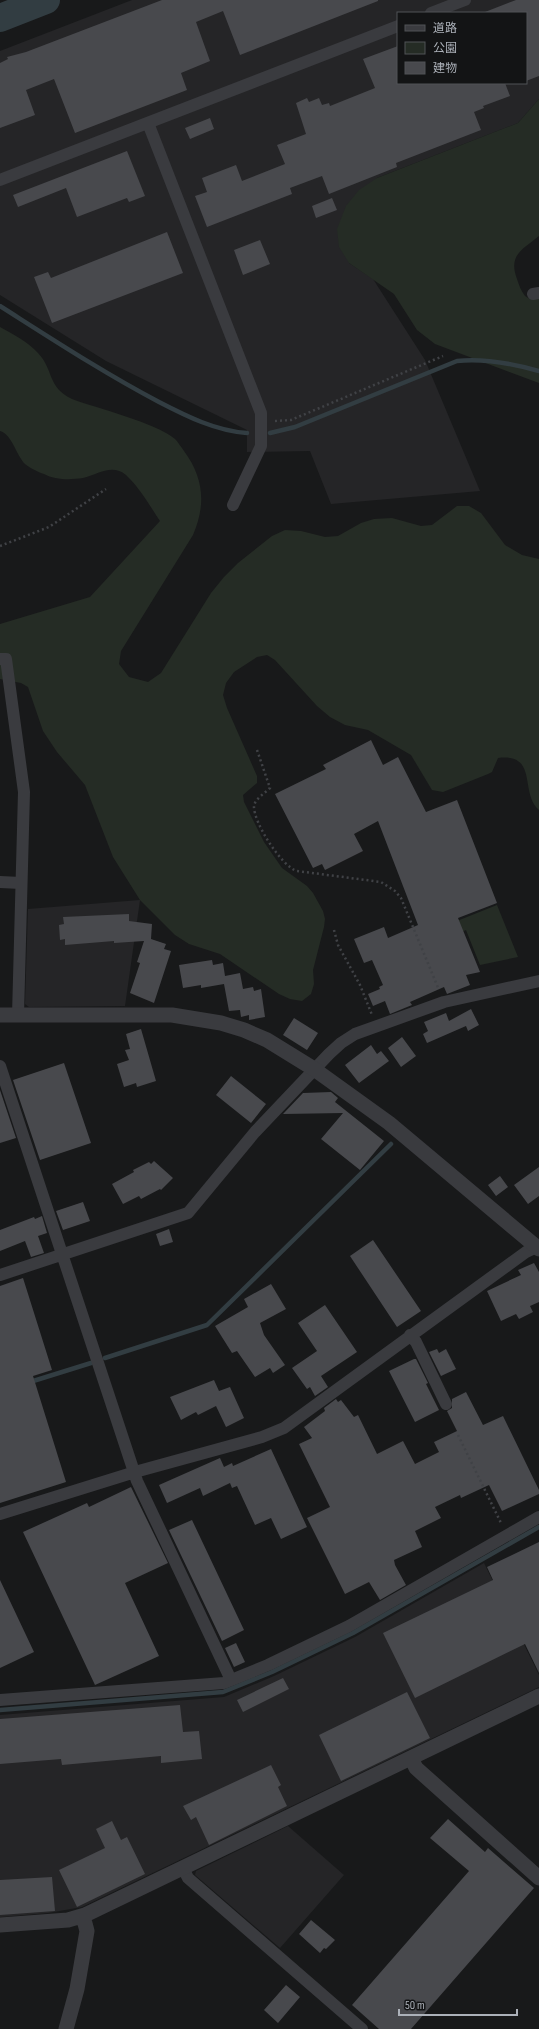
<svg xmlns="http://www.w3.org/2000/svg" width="539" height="2029" font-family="'Sofia Sans Condensed','Noto Sans JP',sans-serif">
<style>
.built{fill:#252527;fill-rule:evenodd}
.green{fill:#252c25}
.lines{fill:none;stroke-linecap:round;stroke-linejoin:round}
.stream{stroke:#323d42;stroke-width:4.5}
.river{stroke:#323d42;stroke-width:28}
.building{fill:#48494d}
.path{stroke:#404246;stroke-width:2.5;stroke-dasharray:2 3;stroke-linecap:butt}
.minor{stroke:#3a3b3f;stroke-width:12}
.tertiary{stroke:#3a3b3f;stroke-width:15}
</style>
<rect width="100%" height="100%" fill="#18191a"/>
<!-- built -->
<path class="built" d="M 132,0 L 539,0 L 539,99 L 518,123 L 377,178 L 349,263 L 373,279 L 425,360 L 480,491 L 331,504 L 310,451 L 247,452 L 247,430 L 106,361 L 0,295 L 0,51 ZM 398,13 L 526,13 L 526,83 L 398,83 Z
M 140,900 L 125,1006 L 29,1007 L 25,1004 L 28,909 Z
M 484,1563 L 539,1675 L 539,1687 L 82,1907 L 48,1913 L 0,1917 L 0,1715 L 224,1697 L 274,1676 L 355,1637 Z
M 288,1826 L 344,1875 L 280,1948 L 195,1875 L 196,1871 Z"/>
<!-- green -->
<path class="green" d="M 539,99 L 539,236 C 522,250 508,255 517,279 C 519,285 521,291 525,296 L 530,299 L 539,299 L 539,383 L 435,344 L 417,330 L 394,294 L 349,263 L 339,247 L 337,229 L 346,206 L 359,190 L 377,178 L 518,123 Z
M 0,327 C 13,334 28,342 38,353 C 54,370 47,387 72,399 C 99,409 154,422 175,439 C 178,442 181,447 184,451 C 204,478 206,505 193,535 L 121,651 L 119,664 L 129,677 L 148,682 L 161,673 L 211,593 L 224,577 L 238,563 L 272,536 L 285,530 L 301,531 L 325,537 L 338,536 L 361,523 L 374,519 L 392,518 L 421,526 L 432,525 L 457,506 L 469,506 L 481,513 L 505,545 L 522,555 L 539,559 L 539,810 C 519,793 539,753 498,758 L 492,772 L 488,774 L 443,792 L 432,790 L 411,755 L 368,730 L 345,725 L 330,717 L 317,706 L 275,660 L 267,655 L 257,657 L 234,672 L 226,683 L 223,695 L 227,708 L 257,776 L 257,783 L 243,795 L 244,802 L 264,842 L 282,868 L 307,886 L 313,893 L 323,911 L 325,919 L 324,927 L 313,970 L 314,984 L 311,994 L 302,1001 L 290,999 L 279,994 L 220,954 L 189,944 L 175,935 L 140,900 L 113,857 L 85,785 L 57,752 L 43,731 L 28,687 L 21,683 L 0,679 L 0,624 L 90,597 L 160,521 C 150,506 139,487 126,475 C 112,463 97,475 83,478 C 70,480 55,480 44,474 C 38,472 30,468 25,464 C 16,455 12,434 0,431 Z
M 497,905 L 518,957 L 480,965 L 466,930 L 457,934 L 452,923 Z"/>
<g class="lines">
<!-- stream -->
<path class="stream" d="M 0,306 C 52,339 104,373 159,402 C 186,416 216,431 247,433
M 270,433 L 295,427 L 457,361 C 484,358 514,364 539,371
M 105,1358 L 207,1325 L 391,1144
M 30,1382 L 91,1363
M 0,1710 L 223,1692 L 272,1672 L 353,1633 L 539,1527"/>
<!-- river -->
<path class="river" d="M 0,18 L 46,0"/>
</g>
<!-- building -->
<path class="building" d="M 162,0 L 378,0 L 378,1 L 240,55 L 223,11 L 196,22 L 210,61 L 181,73 L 187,90 L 75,133 L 54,79 L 26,90 L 35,115 L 0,128 L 0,63 L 8,59 L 7,57 L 26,52 Z
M 516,0 L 539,0 L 539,76 L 526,81 L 526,13 L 485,12 Z
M 398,46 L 398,83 L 505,83 L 510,96 L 483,106 L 484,108 L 474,112 L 481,130 L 396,163 L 397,167 L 329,194 L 322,176 L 290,188 L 292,194 L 207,227 L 195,196 L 207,192 L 202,178 L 236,165 L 242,181 L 285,164 L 277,145 L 306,134 L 296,103 L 307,98 L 309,102 L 319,98 L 322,105 L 329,103 L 330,106 L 375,88 L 363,59 Z
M 210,118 L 214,129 L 190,139 L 185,128 Z
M 127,151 L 145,196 L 129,202 L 127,198 L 77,217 L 66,188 L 18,207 L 13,195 Z
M 332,198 L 337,210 L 316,218 L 312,206 Z
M 167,232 L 183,273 L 52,323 L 34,277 L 48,272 L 51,278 Z
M 260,240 L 270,264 L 243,275 L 234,250 Z
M 371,740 L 383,765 L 398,757 L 426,812 L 457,800 L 497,903 L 458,918 L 480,972 L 466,975 L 470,985 L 447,994 L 444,987 L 410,1002 L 412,1005 L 390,1014 L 385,1001 L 373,1006 L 368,994 L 380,989 L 379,987 L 383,985 L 372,960 L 364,963 L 354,939 L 384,927 L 388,938 L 418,925 L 378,821 L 354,834 L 363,851 L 325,870 L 322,864 L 313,868 L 275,794 L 326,769 L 323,765 Z
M 129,914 L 129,921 L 152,924 L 151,939 L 166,944 L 164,949 L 171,951 L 154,1003 L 130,993 L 140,963 L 137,962 L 144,941 L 114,943 L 114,941 L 65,945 L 65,939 L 60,940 L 59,925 L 64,924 L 63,917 Z
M 212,960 L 213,965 L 223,963 L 225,976 L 240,973 L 243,989 L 253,987 L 254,991 L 261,989 L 265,1017 L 249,1020 L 249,1015 L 241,1017 L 240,1010 L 229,1011 L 224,984 L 201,988 L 201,985 L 183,988 L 179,965 Z
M 471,1009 L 479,1025 L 468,1031 L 466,1026 L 427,1043 L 423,1034 L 428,1031 L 424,1022 L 446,1013 L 449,1021 Z
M 294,1018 L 318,1033 L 307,1050 L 283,1035 Z
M 141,1029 L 156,1081 L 137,1087 L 136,1083 L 124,1087 L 117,1064 L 129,1060 L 125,1050 L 130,1049 L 126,1034 Z
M 402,1037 L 416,1056 L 401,1067 L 388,1048 Z
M 371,1045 L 377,1054 L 381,1051 L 389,1061 L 359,1083 L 345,1065 Z
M 64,1063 L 91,1143 L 40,1160 L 13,1080 Z
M 231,1076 L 266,1104 L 251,1123 L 216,1095 Z
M 0,1090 L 16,1138 L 0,1143 Z
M 331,1092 L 338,1098 L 335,1102 L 384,1141 L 360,1170 L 321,1139 L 343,1113 L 283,1114 L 303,1093 Z
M 154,1161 L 173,1178 L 161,1190 L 160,1189 L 141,1199 L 139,1196 L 123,1204 L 112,1184 L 134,1172 L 133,1170 L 149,1162 L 151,1164 Z
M 539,1167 L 539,1196 L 528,1204 L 514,1185 Z
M 500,1176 L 508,1187 L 496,1196 L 488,1185 Z
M 83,1202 L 90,1221 L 63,1230 L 56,1211 Z
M 42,1216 L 47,1233 L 38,1236 L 44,1253 L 31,1257 L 25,1241 L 0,1251 L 0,1230 L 34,1217 L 35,1219 Z
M 169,1229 L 173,1242 L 160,1246 L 156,1234 Z
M 373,1240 L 421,1311 L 397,1327 L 350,1256 Z
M 534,1263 L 539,1272 L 539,1302 L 530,1306 L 533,1312 L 519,1319 L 516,1314 L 501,1321 L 487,1291 L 521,1275 L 518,1270 Z
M 23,1278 L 52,1370 L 33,1376 L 66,1482 L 0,1503 L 0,1286 Z
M 271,1284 L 286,1309 L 260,1323 L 264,1335 L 285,1365 L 273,1373 L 270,1368 L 255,1377 L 237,1351 L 232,1353 L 215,1326 L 248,1307 L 244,1299 Z
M 325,1305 L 357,1352 L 321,1376 L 328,1387 L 315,1396 L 310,1387 L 307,1389 L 292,1368 L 317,1351 L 298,1323 Z
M 437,1349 L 439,1353 L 446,1349 L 456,1369 L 441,1376 L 429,1352 Z
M 414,1359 L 416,1359 L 428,1383 L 426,1384 L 439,1410 L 415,1422 L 389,1371 Z
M 214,1380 L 219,1391 L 230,1387 L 244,1418 L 226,1427 L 216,1406 L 198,1415 L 196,1412 L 181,1420 L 170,1397 Z
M 466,1392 L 483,1425 L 503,1416 L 539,1490 L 539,1494 L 502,1511 L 489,1485 L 461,1498 L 460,1495 L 435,1507 L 441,1518 L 415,1531 L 422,1547 L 394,1560 L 395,1565 L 406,1585 L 380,1600 L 369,1582 L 345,1594 L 307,1518 L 330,1507 L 299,1444 L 312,1438 L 304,1427 L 325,1411 L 324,1408 L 336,1399 L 338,1402 L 341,1400 L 354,1417 L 358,1415 L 377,1454 L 403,1441 L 415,1464 L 439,1452 L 434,1442 L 457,1431 L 447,1411 L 452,1408 L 452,1399 Z
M 271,1449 L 307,1527 L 281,1539 L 271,1518 L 255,1525 L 237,1486 L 232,1488 L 230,1483 L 203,1496 L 200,1488 L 167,1503 L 159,1485 L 220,1458 L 224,1467 L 232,1463 L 233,1466 Z
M 131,1487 L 168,1563 L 125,1583 L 159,1656 L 95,1685 L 23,1532 L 87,1503 L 89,1507 Z
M 192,1520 L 244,1630 L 222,1641 L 169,1530 Z
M 539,1542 L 539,1673 L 525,1644 L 415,1698 L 383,1633 L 493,1580 L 487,1567 Z
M 0,1580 L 34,1652 L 0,1668 Z
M 236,1643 L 245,1662 L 234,1667 L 225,1648 Z
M 283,1678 L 289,1689 L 243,1712 L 237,1700 Z
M 407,1692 L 430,1738 L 341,1781 L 319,1735 Z
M 180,1705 L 183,1732 L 199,1731 L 202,1759 L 161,1763 L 161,1756 L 62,1765 L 61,1759 L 0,1764 L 0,1719 Z
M 271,1765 L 281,1785 L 278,1787 L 287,1806 L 209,1845 L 196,1817 L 191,1820 L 183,1806 Z
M 448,1819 L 485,1852 L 488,1848 L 534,1888 L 411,2029 L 379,2029 L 352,2005 L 469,1871 L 430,1838 Z
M 112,1821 L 121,1840 L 127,1837 L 145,1874 L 77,1907 L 59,1870 L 105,1848 L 96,1829 Z
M 52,1877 L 55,1911 L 0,1915 L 0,1880 Z
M 311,1920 L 335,1940 L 326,1949 L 324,1948 L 320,1953 L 299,1934 Z
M 286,1985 L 300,1997 L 278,2023 L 264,2010 Z"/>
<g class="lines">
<!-- path -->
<path class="path" d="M 275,421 L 291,420 L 443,356
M 0,546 L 49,527 L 106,489
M 257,750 L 270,788 C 265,793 255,799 254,806 C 253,822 282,867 297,871 L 381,882 L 395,891 L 401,898 L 439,990
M 334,930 L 338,945 L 360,985 L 372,1015
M 458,1435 L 501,1523"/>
<!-- minor -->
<path class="minor" d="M 431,13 L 465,0
M 148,123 L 261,413 L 261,446 L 233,505
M 0,180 L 398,26
M 533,294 L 539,293
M 0,659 L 6,659 L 24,792 L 18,1015
M 0,882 L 21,883
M 0,1066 L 137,1481 L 231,1680
M 0,1275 L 188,1213 L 255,1132 L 329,1054 L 341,1043 L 355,1034 L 444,1002 L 539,981
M 410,1335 L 416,1342 L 446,1404
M 0,1514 L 135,1472 L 262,1437 L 284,1428 L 526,1252 L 539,1246
M 0,1700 L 224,1683 L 268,1665 L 349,1626 L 539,1517
M 183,1868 L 188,1878 L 362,2029"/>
<!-- tertiary -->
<path class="tertiary" d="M 0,1015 L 172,1015 L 221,1023 L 244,1030 L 267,1040 L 314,1069 L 389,1123 L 539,1249
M 411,1758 L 416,1768 L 539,1878
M 0,1925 L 68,1920 L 85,1915 L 539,1696
M 66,2029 L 77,1989 L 87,1931 L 83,1916"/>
</g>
<!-- legend -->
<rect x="397" y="12" width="130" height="72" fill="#131415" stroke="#505357"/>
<rect x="405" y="25" width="20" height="6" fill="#3a3b3f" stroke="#505357"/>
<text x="433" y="32" font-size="12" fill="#acb1b9">道路</text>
<rect x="405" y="42" width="20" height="12" fill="#252c25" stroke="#505357"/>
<text x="433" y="52" font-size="12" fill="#acb1b9">公園</text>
<rect x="405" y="62" width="20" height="12" fill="#48494d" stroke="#505357"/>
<text x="433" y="72" font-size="12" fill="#acb1b9">建物</text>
<!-- scale -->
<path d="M399 2009v6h118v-6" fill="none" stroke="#acb1b9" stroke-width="2"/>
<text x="405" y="2009" font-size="12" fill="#acb1b9" stroke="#131415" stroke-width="3" paint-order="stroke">50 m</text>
</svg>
